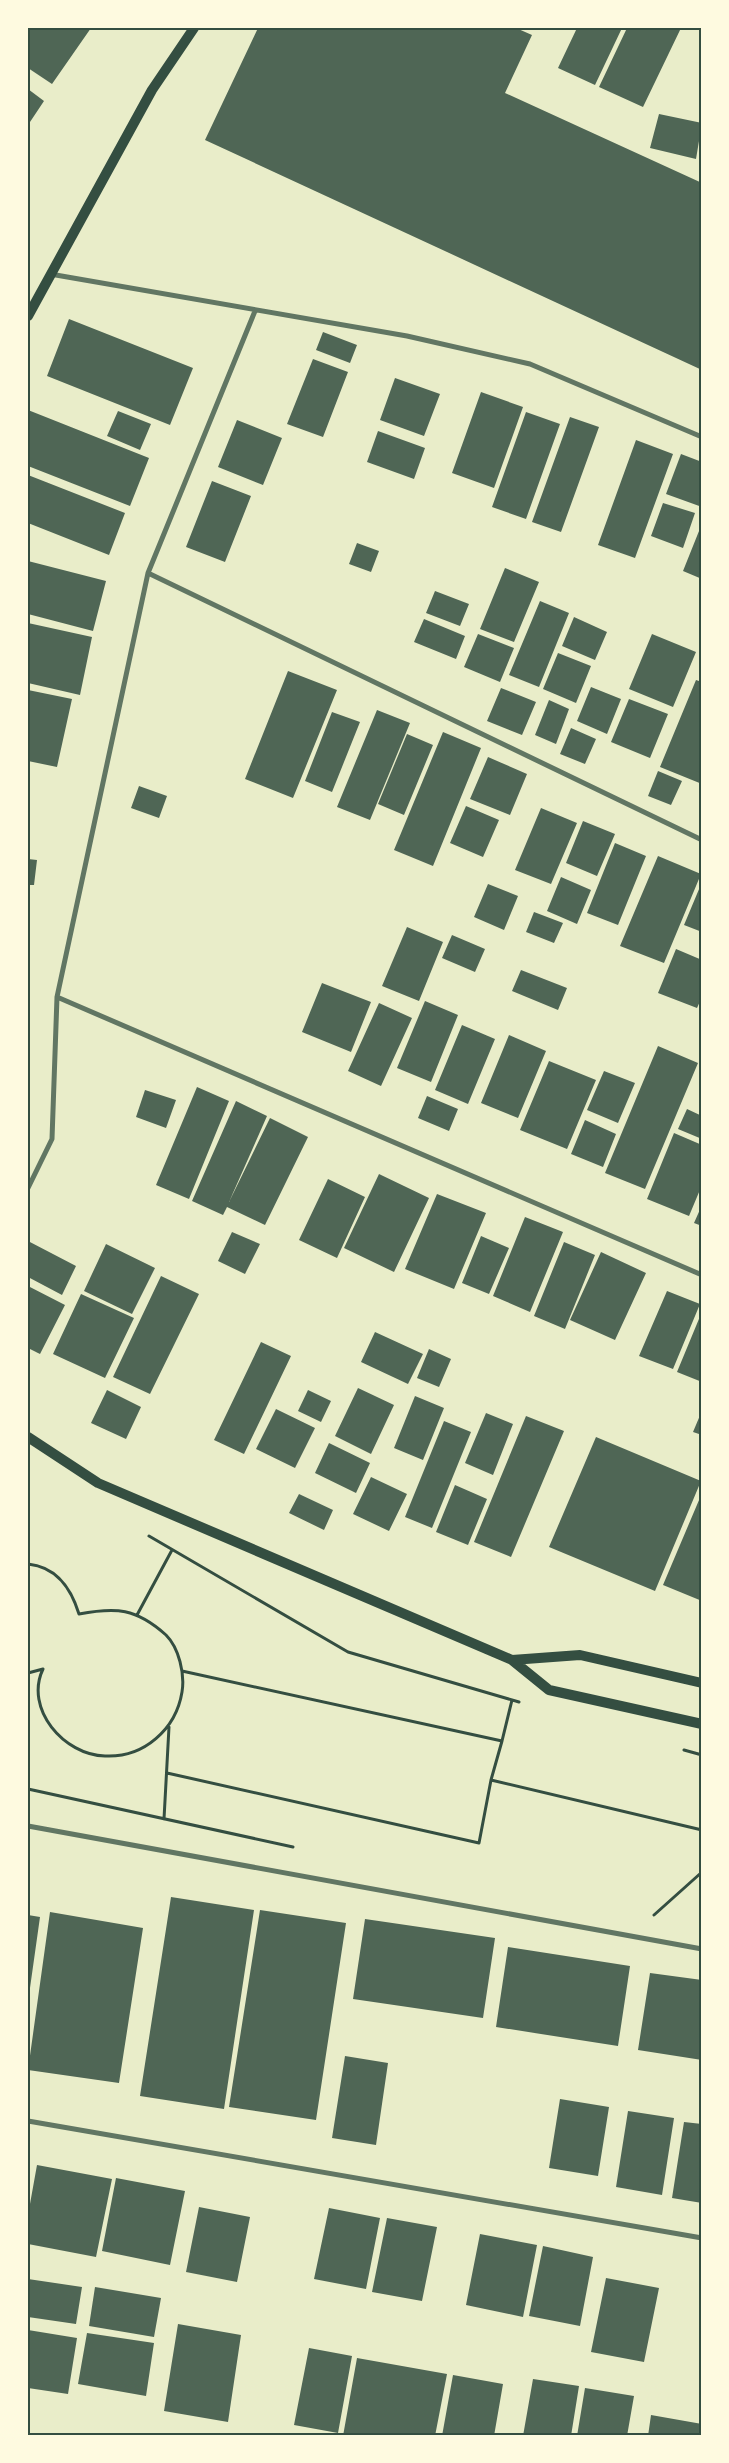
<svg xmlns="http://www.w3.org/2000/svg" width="729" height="2463" font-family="'Space Grotesk',sans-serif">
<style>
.building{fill:#4f6655}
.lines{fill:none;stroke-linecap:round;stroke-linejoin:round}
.path{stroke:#344e41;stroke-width:3}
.minor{stroke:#617663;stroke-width:5}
.secondary{stroke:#344e41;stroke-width:10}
.neatline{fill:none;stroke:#344e41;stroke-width:2}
</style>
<rect width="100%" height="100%" fill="#e9edc9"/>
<!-- building -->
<path class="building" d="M 28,28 L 91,28 L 52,84 L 28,68 Z
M 258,28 L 516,28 L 532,35 L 505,93 L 702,183 L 702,370 L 205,140 Z
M 577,28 L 622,28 L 595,85 L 558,68 Z
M 627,28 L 681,28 L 643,107 L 599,87 Z
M 28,89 L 44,101 L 28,125 Z
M 659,114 L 702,123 L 696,159 L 650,148 Z
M 69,319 L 193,368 L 170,425 L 47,376 Z
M 323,332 L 357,345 L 350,363 L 316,350 Z
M 313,359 L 348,372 L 323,437 L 287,424 Z
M 395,378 L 440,394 L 424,436 L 380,420 Z
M 481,392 L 523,407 L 494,488 L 452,473 Z
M 28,410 L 149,458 L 130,506 L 28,466 Z
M 118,411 L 151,424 L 140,450 L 107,436 Z
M 526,412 L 560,424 L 526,519 L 492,507 Z
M 570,417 L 599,427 L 561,532 L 532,522 Z
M 237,420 L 282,438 L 263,485 L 218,467 Z
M 378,431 L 425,448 L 414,479 L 367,462 Z
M 636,440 L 673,454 L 635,558 L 598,545 Z
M 681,454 L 702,462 L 702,507 L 666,494 Z
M 28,475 L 125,513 L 109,555 L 28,523 Z
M 212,481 L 251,496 L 225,562 L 186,547 Z
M 663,503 L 695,513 L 683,548 L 651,536 Z
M 701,526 L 702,526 L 702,579 L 683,571 Z
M 357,543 L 379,551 L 371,572 L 349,564 Z
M 28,561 L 106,581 L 93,631 L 28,614 Z
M 505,568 L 539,582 L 514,642 L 480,629 Z
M 435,591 L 469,604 L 460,626 L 426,613 Z
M 540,601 L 569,613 L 539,687 L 509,675 Z
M 574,617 L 607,632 L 595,660 L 562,646 Z
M 424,619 L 465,636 L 456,659 L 414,642 Z
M 28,623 L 92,637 L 80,695 L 28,683 Z
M 478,634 L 514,648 L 500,682 L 464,667 Z
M 652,634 L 696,652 L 673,707 L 629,689 Z
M 558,653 L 591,666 L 576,703 L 543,689 Z
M 288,671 L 337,690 L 293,798 L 245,779 Z
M 696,680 L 702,682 L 702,784 L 660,767 Z
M 591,687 L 621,699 L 607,734 L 577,721 Z
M 501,688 L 536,702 L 522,735 L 487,721 Z
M 28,690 L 72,699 L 57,767 L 28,761 Z
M 629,699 L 668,714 L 650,758 L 611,742 Z
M 549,700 L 569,709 L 556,744 L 535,735 Z
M 377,710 L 410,723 L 370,820 L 337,807 Z
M 332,712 L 360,722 L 332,792 L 305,781 Z
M 571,728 L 596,739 L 585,764 L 560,754 Z
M 443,732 L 481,748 L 433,866 L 394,850 Z
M 407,734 L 433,745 L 404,815 L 378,804 Z
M 488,757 L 527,774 L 510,815 L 470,799 Z
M 658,771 L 682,781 L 671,805 L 648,796 Z
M 139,786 L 167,796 L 159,818 L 131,808 Z
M 466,806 L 499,820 L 483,857 L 450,843 Z
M 541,808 L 577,823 L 551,884 L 515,870 Z
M 583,821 L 615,834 L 597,876 L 566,863 Z
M 615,843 L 646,856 L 618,925 L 587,913 Z
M 658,856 L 701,874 L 664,963 L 620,946 Z
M 28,859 L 37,860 L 34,885 L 28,885 Z
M 561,877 L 591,890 L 577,924 L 547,911 Z
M 702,882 L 702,932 L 684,925 Z
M 488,884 L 518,896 L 504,930 L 474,917 Z
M 534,912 L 563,923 L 554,943 L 526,932 Z
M 407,927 L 443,942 L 419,1001 L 382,986 Z
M 452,935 L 485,949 L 475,972 L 442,958 Z
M 676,949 L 702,960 L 702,997 L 697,1008 L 658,993 Z
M 521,970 L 567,988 L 558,1010 L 512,991 Z
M 322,983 L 371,1002 L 351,1052 L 302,1032 Z
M 425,1001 L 458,1015 L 431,1082 L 397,1068 Z
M 379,1003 L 412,1018 L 381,1086 L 348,1071 Z
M 462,1025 L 495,1039 L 468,1104 L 435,1090 Z
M 509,1035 L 546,1051 L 518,1118 L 481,1103 Z
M 658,1046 L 698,1063 L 645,1189 L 605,1173 Z
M 549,1061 L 596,1080 L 567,1149 L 520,1130 Z
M 604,1071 L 635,1083 L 618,1123 L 587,1110 Z
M 197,1087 L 229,1101 L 189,1199 L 156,1185 Z
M 145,1090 L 176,1100 L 166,1128 L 136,1117 Z
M 427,1096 L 458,1109 L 449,1131 L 418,1118 Z
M 236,1101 L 267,1116 L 229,1202 L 270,1118 L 308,1137 L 265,1225 L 227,1207 L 223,1215 L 192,1201 Z
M 687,1109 L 702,1116 L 702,1139 L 678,1129 Z
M 585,1120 L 616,1134 L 603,1167 L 571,1154 Z
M 674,1133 L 702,1145 L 702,1185 L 689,1216 L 647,1199 Z
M 379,1174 L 429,1198 L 394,1272 L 344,1248 Z
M 328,1179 L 365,1197 L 337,1258 L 299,1240 Z
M 437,1194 L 486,1213 L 454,1289 L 405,1269 Z
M 702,1205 L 702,1226 L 694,1223 Z
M 525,1217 L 563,1232 L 530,1312 L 493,1296 Z
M 232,1232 L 260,1244 L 245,1274 L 218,1261 Z
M 481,1236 L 509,1248 L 489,1294 L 462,1283 Z
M 28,1241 L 76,1266 L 62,1295 L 28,1277 Z
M 564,1242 L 595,1255 L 565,1329 L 534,1316 Z
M 106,1244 L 155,1268 L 132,1314 L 84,1291 Z
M 601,1252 L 646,1273 L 615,1340 L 570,1320 Z
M 161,1276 L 199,1294 L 150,1394 L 113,1377 Z
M 28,1286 L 65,1305 L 40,1354 L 28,1348 Z
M 667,1291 L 700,1304 L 673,1369 L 639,1356 Z
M 81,1294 L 134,1318 L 105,1378 L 53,1354 Z
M 701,1314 L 702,1314 L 702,1382 L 677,1372 Z
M 375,1332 L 423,1354 L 408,1384 L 361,1362 Z
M 261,1342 L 291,1356 L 244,1454 L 214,1440 Z
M 429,1349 L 451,1359 L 439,1387 L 417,1378 Z
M 358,1388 L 394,1405 L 371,1454 L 335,1436 Z
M 107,1390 L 141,1407 L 126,1439 L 91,1423 Z
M 308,1390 L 331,1401 L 321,1422 L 298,1411 Z
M 415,1396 L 444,1408 L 423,1460 L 394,1448 Z
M 276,1409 L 315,1428 L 295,1468 L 256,1449 Z
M 486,1413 L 513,1424 L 493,1475 L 465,1463 Z
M 701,1413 L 702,1413 L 702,1435 L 693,1432 Z
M 526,1416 L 564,1431 L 511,1557 L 474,1542 Z
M 444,1421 L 471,1432 L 432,1528 L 405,1517 Z
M 596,1437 L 701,1481 L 655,1591 L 549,1547 Z
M 329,1443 L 370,1463 L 356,1493 L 315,1473 Z
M 371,1477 L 407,1494 L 389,1531 L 353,1514 Z
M 455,1485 L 487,1499 L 468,1545 L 436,1532 Z
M 702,1493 L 702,1601 L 663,1585 Z
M 299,1494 L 333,1510 L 324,1530 L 289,1513 Z
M 171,1897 L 254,1910 L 224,2109 L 140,2096 Z
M 260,1910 L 346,1923 L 316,2120 L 229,2107 Z
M 50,1912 L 143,1928 L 119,2083 L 28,2070 Z
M 28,1915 L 40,1917 L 29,1995 L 28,1995 Z
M 365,1919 L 495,1938 L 483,2018 L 353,1999 Z
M 508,1947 L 630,1966 L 618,2046 L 496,2027 Z
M 650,1973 L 702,1980 L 702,2060 L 638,2050 Z
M 345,2056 L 388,2063 L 376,2145 L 332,2138 Z
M 560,2099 L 609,2107 L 598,2176 L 549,2168 Z
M 628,2111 L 674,2118 L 662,2195 L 616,2187 Z
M 684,2122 L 702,2124 L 702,2203 L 672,2198 Z
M 37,2165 L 112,2179 L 96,2257 L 28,2244 L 28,2215 Z
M 116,2178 L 185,2191 L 170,2265 L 102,2251 Z
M 199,2207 L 250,2217 L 237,2282 L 186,2272 Z
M 329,2208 L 380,2218 L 366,2289 L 314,2279 Z
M 387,2218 L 437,2227 L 422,2301 L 372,2292 Z
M 480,2234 L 537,2245 L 523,2317 L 466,2305 Z
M 543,2246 L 593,2257 L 580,2326 L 529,2316 Z
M 606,2278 L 659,2288 L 644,2362 L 591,2352 Z
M 28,2279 L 82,2287 L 76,2324 L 28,2317 Z
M 95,2287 L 161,2298 L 154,2337 L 89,2326 Z
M 178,2324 L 241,2335 L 228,2422 L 164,2411 Z
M 28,2330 L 77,2338 L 68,2394 L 28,2388 Z
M 87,2333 L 154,2343 L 146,2396 L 78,2384 Z
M 309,2348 L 352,2356 L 338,2433 L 294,2425 Z
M 357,2358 L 447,2374 L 435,2436 L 343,2436 Z
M 453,2375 L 503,2384 L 494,2436 L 442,2436 Z
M 533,2379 L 579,2386 L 571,2436 L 523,2436 Z
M 585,2388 L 634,2396 L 627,2436 L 577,2436 Z
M 651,2415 L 702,2424 L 702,2436 L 648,2436 Z"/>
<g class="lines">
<!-- path -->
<path class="path" d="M 149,1536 L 348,1652 L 519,1702
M 28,1564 C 57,1567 71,1588 79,1614 C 116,1607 136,1608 166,1635 C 179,1648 185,1674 182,1692 C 176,1729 144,1758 105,1756 C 64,1755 24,1709 43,1669
M 137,1615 L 172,1550
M 182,1671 L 502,1741 L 491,1780 L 702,1830
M 28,1673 L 43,1669
M 502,1741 L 512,1700
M 684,1750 L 702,1755
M 167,1773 L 479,1843 L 491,1780
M 28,1789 L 293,1847
M 164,1819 L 169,1727
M 654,1915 L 702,1872"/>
<!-- minor -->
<path class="minor" d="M 50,274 L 407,336 L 530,364 L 702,437
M 148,573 L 702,840
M 57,997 L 702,1275
M 28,1188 L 52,1139 L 57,997 L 148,573 L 255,311
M 28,1826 L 702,1949
M 28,2121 L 702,2238"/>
<!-- secondary -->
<path class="secondary" d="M 28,316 L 152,90 L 194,28
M 28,1437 L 98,1483 L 512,1660 L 549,1690 L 702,1724
M 512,1660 L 580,1655 L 702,1683"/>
</g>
<!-- border -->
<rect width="729" height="2463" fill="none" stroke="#fefae0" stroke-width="58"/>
<rect x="29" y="29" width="671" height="2405" class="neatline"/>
</svg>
